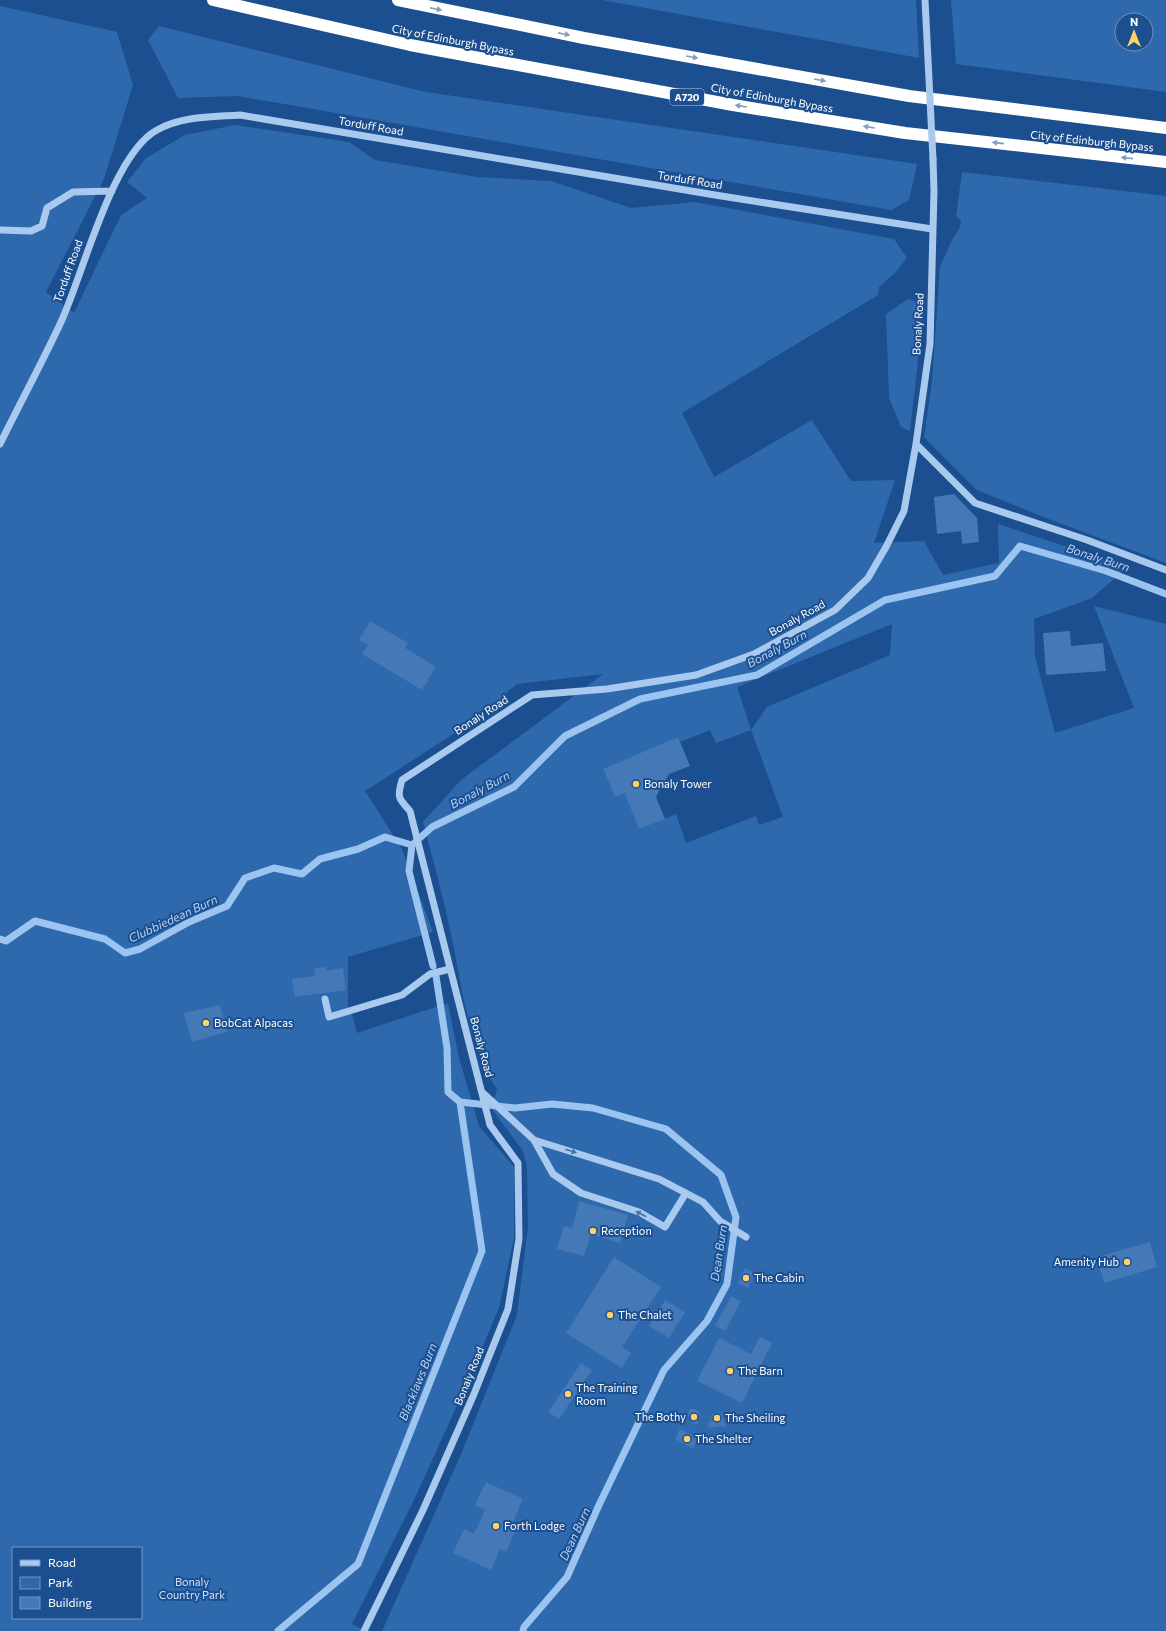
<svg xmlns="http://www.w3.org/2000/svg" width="1166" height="1631" font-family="Commissioner,sans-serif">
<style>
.green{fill:#2e69ad;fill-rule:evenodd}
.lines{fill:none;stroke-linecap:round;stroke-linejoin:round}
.stream{stroke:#9cc4f0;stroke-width:7}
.building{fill:#4478b7}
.minor{stroke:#a9c9ee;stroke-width:7}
.highway{stroke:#fff;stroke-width:12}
.minor-bridge{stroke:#a9c9ee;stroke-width:7}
.oneway{fill:#829ec1}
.oneway2{fill:#4674ac}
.poi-dot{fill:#ffd166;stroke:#1b4f8f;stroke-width:1.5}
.labels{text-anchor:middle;stroke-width:4;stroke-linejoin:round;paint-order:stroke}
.shield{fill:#1b4f8f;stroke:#bbcadd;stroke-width:1}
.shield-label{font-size:10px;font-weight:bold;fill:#fff}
.street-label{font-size:11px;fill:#fff;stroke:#1b4f8f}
.poi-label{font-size:11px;fill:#fff;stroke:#1b4f8f;text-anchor:start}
.park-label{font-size:11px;fill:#cfe3fa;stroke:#1b4f8f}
.water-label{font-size:12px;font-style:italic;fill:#b5d3f5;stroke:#1b4f8f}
</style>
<rect width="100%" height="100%" fill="#1b4f8f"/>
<!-- green -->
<path class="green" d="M 602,0 L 916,0 L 919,58 Z
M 951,0 L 1166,0 L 1166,92 L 956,64 ZM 1122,20 L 1146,20 L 1146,44 L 1122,44 Z
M 0,6 L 117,32 L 133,85 L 104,179 L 46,292 L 74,313 L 121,215 L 147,198 L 127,182 L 146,158 L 185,135 L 235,125 L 349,142 L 375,160 L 477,177 L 551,181 L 631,208 L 695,202 L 894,239 L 907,258 L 895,273 L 879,287 L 878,295 L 682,413 L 714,477 L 812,420 L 851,481 L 895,480 L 874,543 L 924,541 L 943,575 L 999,563 L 998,524 L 1128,567 L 1092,598 L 1034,619 L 1035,656 L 1055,733 L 1134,708 L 1094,606 L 1166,624 L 1166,1631 L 382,1631 L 462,1452 L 517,1315 L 528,1227 L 527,1167 L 523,1151 L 491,1108 L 497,1089 C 469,1050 461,981 451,934 C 443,897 433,859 423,822 L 461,780 L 603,674 L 517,684 L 502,696 L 500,704 L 365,791 L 402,849 L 433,932 L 348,957 L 348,1006 L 353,1018 L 357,1033 L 448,1003 L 459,1058 L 479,1126 L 514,1167 L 514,1238 L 499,1308 L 466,1386 L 413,1502 L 352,1624 L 365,1631 L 0,1631 ZM 892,624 L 890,655 L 767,707 L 751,730 L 737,687 ZM 710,730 L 716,743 L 751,730 L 783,817 L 759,825 L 756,816 L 686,843 L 676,814 L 639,829 L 624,793 L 615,797 L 603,769 L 678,738 L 680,742 ZM 13,1548 L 141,1548 L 141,1618 L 13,1618 Z
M 159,26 L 426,92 L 917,164 L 909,200 L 891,210 L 238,96 L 178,98 L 148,40 Z
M 962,172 L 1166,196 L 1166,563 L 1046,518 L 977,490 L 924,437 L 932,381 L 940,267 L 951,242 L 960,227 L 961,221 L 956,216 Z
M 908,299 L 918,302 L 922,325 L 910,431 L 901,427 L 889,398 L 886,314 Z"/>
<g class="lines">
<!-- stream -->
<path class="stream" d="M 412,845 L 432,827 L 514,787 L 565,736 L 640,699 L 757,675 L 885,600 L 995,576 L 1020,546 L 1106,571 L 1166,594
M 412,845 L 409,871 L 433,966
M 0,939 L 6,941 L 35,921 L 105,939 L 125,953 L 140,949 L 189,922 L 227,906 L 245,878 L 274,868 L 302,874 L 320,859 L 358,849 L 385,837 L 412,845
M 436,976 L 447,1048 L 448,1092 L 460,1102
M 460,1102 L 515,1108 L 552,1104 L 593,1108 L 666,1129 L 721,1175 L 736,1217 L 727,1284 L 707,1321 L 664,1370 L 599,1505 L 567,1577 L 524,1627 L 523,1631
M 278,1631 L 358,1564 L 482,1251 L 460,1102"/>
</g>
<!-- building -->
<path class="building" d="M 954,494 L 977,518 L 979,542 L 962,544 L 961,531 L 937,534 L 934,497 Z
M 370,621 L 408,643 L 405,648 L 436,667 L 422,690 L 362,654 L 368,645 L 359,640 Z
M 1070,631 L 1071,646 L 1103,643 L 1106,671 L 1046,675 L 1043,633 Z
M 678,737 L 690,766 L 669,774 L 656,797 L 665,819 L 639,829 L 624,793 L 615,797 L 603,769 Z
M 326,967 L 326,971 L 343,968 L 346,990 L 295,997 L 292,979 L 315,976 L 314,968 Z
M 220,1005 L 227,1032 L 192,1042 L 184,1013 Z
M 579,1201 L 628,1215 L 620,1243 L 591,1234 L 584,1256 L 557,1249 L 564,1226 L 572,1228 Z
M 1150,1242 L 1157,1267 L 1104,1283 L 1097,1257 Z
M 614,1257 L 661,1287 L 622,1347 L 631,1353 L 622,1368 L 566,1333 Z
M 745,1268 L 755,1273 L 748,1288 L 738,1283 Z
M 731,1296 L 741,1301 L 725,1331 L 715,1326 Z
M 665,1300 L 685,1312 L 669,1338 L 649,1326 Z
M 760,1337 L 772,1343 L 742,1403 L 697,1381 L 719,1338 L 751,1354 Z
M 581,1363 L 592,1370 L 559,1419 L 548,1412 Z
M 690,1409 L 695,1409 L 700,1413 L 697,1419 L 698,1424 L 693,1425 L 692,1420 L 687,1416 Z
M 722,1413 L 724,1422 L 727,1424 L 725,1428 L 722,1426 L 709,1428 L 707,1424 L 711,1421 L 712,1414 Z
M 680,1429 L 698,1438 L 693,1449 L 675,1439 Z
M 486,1482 L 523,1499 L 512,1524 L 517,1527 L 506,1552 L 500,1549 L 491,1570 L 453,1553 L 464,1529 L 474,1534 L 485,1510 L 475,1505 Z"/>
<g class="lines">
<!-- minor -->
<path class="minor" d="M 0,230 L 31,231 L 42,226 L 47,208 L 73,192 L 112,191
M 0,444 C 20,403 42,363 61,322 C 83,275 112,154 157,130 C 182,116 212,117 240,115 L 715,195 L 932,229
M 916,444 L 975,503 L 1087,540 L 1166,570
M 325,999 L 329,1017 L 402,995 L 430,974 L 450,969
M 483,1093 L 534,1140 L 553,1174 L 581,1193 L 639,1212 L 665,1227 L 686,1193
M 534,1140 L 659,1179 L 703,1202 L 720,1221 L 746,1237
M 364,1631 L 423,1510 L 474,1394 L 508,1309 L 519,1239 L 518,1163 L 490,1125 L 410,811 C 398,798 397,797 402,780 L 532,695 L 607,689 L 696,675 L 754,654 L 835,610 L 868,578 L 886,547 L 904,511 L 916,444 L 930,344 L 934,191 L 933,159"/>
<!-- highway -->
<path class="highway" d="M 213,0 L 410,45 L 733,105 L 905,133 L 1166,162
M 398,0 L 584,38 L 909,96 L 1166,128"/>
<!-- minor-bridge -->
<path class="minor-bridge" d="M 925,0 L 933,159"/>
</g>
<!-- one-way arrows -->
<defs><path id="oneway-solid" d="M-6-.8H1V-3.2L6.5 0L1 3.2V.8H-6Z"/></defs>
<g class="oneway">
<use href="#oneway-solid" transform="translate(436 9) rotate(11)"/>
<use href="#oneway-solid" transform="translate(564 34) rotate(11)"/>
<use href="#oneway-solid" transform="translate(692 57) rotate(10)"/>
<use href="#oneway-solid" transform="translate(820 80) rotate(10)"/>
<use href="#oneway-solid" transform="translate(741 106) rotate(-171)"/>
<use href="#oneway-solid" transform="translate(869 127) rotate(-171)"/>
<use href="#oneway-solid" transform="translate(998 143) rotate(-174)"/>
<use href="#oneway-solid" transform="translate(1127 158) rotate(-174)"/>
</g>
<g class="oneway2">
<use href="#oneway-solid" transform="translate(571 1151) rotate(18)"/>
<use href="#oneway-solid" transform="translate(641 1214) rotate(-153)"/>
</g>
<!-- markers -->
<g class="poi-dot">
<circle cx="636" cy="784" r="4"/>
<circle cx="206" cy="1023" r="4"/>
<circle cx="593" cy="1231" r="4"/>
<circle cx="1127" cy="1262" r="4"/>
<circle cx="746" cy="1278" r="4"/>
<circle cx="610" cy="1315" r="4"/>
<circle cx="730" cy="1371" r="4"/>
<circle cx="568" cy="1394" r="4"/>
<circle cx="694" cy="1417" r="4"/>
<circle cx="717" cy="1418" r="4"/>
<circle cx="687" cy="1439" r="4"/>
<circle cx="496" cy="1526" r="4"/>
</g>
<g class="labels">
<!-- shield labels -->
<rect class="shield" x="670" y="89" width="34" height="16" rx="3"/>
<g class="shield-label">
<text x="687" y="101">A720</text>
</g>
<!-- street labels -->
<g class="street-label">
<text transform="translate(453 40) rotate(11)" y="4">City of Edinburgh Bypass</text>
<text transform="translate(772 98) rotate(10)" y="4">City of Edinburgh Bypass</text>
<text transform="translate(371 126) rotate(10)" y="4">Torduff Road</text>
<text transform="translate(1092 141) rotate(6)" y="4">City of Edinburgh Bypass</text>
<text transform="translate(690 180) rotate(9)" y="4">Torduff Road</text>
<text transform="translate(68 271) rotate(-70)" y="4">Torduff Road</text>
<text transform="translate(918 324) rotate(-87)" y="4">Bonaly Road</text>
<text transform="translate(797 618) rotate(-29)" y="4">Bonaly Road</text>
<text transform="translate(481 715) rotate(-33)" y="4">Bonaly Road</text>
<text transform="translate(482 1047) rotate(75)" y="4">Bonaly Road</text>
<text transform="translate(469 1376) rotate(-68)" y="4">Bonaly Road</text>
</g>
<!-- poi labels -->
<g class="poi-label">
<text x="644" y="788">Bonaly Tower</text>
<text x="214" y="1027">BobCat Alpacas</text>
<text x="601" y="1235">Reception</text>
<text x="1119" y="1266" text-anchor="end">Amenity Hub</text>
<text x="754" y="1282">The Cabin</text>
<text x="618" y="1319">The Chalet</text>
<text x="738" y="1375">The Barn</text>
<text x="576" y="1392">The Training<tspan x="576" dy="13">Room</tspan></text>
<text x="686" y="1421" text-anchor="end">The Bothy</text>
<text x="725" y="1422">The Sheiling</text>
<text x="695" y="1443">The Shelter</text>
<text x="504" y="1530">Forth Lodge</text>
</g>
<!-- park labels -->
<g class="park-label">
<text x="192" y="1586">Bonaly<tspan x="192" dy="13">Country Park</tspan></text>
</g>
<!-- water labels -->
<g class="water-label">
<text transform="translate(1098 558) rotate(18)" y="4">Bonaly Burn</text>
<text transform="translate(777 649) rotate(-28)" y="4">Bonaly Burn</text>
<text transform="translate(480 790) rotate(-28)" y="4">Bonaly Burn</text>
<text transform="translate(173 919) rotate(-25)" y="4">Clubbiedean Burn</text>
<text transform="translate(719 1253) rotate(-81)" y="4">Dean Burn</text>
<text transform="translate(418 1382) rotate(-68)" y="4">Blacklaws Burn</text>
<text transform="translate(575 1534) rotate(-65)" y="4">Dean Burn</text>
</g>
</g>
<!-- legend -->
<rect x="12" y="1547" width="130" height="72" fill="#1b4f8f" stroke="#7695bc"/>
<rect x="20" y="1560" width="20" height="6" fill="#a9c9ee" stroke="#7695bc"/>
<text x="48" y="1567" font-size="12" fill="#ffffff">Road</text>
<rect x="20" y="1577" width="20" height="12" fill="#2e69ad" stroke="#7695bc"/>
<text x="48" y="1587" font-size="12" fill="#ffffff">Park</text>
<rect x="20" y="1597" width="20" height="12" fill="#4478b7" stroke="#7695bc"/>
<text x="48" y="1607" font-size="12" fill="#ffffff">Building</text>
<!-- north arrow -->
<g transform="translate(1134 32)"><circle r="19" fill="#1b4f8f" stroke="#7695bc"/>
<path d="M0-3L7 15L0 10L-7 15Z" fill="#ffd166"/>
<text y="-6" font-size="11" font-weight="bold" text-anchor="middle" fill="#ffffff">N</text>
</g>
</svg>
